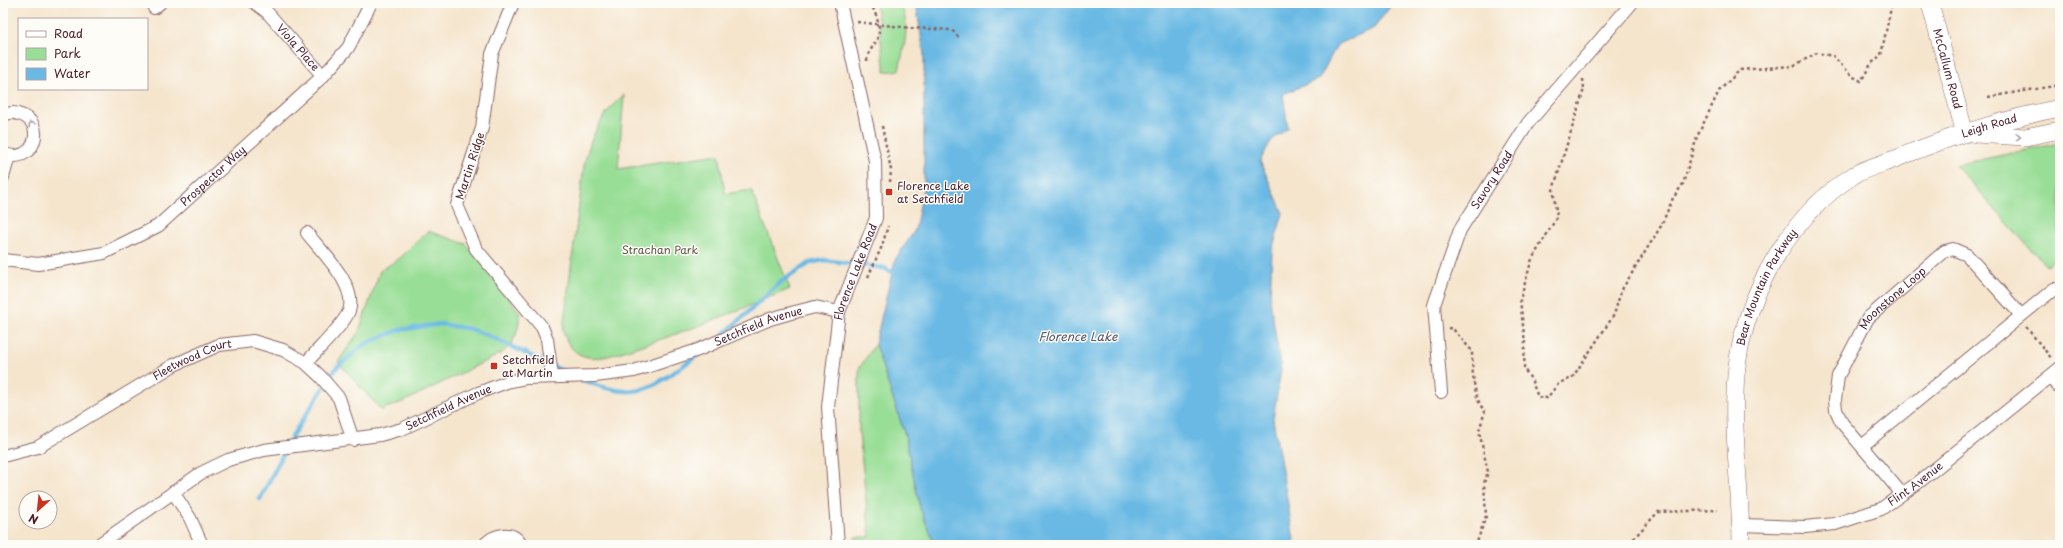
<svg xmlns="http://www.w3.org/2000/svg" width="2063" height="548" font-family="'Playpen Sans',sans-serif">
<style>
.green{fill:#99de96;stroke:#727e60}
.water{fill:#69b9e4;stroke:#5a6c88}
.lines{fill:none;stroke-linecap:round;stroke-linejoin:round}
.stream{stroke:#69b9e4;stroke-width:4.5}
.street-casing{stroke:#866464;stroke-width:14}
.secondary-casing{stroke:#866464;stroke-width:18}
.path{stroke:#866464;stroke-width:2.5;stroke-dasharray:3 3;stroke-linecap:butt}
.street{stroke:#fff;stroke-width:12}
.secondary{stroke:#fff;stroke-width:17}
.oneway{stroke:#ae9aa0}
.poi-dot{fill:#c8321e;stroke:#fdfcf7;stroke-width:1.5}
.labels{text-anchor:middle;stroke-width:3;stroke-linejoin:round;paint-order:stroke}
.street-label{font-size:11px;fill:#4a1f2b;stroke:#fdfcf7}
.poi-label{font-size:11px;fill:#4a1f2b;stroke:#fdfcf7;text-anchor:start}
.park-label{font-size:11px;fill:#62584b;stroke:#fdfcf7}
.water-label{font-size:12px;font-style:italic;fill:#55556c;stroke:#fdfcf7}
</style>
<rect width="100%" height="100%" fill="#fdfcf7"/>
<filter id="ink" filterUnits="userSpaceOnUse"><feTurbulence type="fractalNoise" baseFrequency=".025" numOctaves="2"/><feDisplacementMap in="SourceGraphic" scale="8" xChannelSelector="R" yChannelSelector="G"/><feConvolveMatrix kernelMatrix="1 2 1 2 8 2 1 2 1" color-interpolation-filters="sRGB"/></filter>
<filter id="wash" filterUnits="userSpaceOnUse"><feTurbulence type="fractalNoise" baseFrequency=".012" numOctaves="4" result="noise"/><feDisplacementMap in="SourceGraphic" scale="16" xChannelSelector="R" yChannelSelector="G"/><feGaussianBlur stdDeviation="0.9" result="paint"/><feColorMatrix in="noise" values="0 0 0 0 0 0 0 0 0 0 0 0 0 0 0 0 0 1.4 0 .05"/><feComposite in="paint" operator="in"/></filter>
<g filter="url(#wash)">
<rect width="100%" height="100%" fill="#f5e5cd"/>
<!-- green -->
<path class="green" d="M 876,3 L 900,3 C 911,26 904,46 899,70 L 885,72 Z
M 624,95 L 618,169 L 719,154 L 725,194 L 751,190 L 790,289 C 737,311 685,333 630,349 C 617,353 602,360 588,357 C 574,355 566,343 563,330 L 584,166 C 590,137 601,114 624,95 Z
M 2060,143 L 2060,255 L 2046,266 L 1955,165 Z
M 428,231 L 466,244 L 520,313 C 518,331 516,344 500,354 L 405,401 L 381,410 L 338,362 L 359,331 L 380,271 L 400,258 Z
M 875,344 L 905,435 L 920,508 L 935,545 L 855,545 L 855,537 L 870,537 L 859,433 L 859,369 Z"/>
<!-- water -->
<path class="water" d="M 916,3 L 1393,3 L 1374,28 L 1337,45 L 1319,79 L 1283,94 L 1288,128 L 1271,141 L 1260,161 L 1283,213 L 1272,251 L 1270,300 L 1281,370 L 1273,419 L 1295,545 L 935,545 L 920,508 L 905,435 L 875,344 L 895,260 L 915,230 L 924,185 L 924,54 Z"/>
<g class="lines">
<!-- stream -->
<path class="stream" d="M 723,335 L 782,281 L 810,263 L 824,260 L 884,268 L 892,272
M 583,380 C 641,404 652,387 698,355
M 260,499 L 294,433 L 337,367 L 365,344 L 399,330 L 441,324 L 470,329 L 487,335 L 567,373"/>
</g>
</g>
<g filter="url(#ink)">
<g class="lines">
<defs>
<g id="street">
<path id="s1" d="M 255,3 L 267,12 L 323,76"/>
<path d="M 513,3 L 492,54 L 482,128 L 457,205 L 476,249 L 542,327 L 547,339 L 552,376"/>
<path d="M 154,8 L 160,3"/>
<path d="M 3,116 C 7,113 13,112 18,114 C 49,121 34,168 3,153"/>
<path d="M 3,177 L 9,156"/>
<path id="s2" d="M 3,260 L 38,264 L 104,253 L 158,226 L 323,76 L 348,48 L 371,3"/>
<path d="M 306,363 C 317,350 343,326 349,311 C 358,286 321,251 307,233"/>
<path d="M 2050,377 L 2060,389"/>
<path id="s3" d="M 1441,392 L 1434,305 L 1460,230 L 1528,123 L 1632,3"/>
<path d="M 1862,446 L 2054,289"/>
<path id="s4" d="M 3,456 L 38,447 L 174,365 L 219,345 L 253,341 L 283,350 L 306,363 L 320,376 L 339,398 L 353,440"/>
<path d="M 173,492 L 190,518 L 202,545"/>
<path id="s5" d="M 1902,494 L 1842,423 L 1836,410 L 1835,400 L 1838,376 L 1868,318 L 1945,251 L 1953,249 L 1967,255 L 2021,315"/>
<path id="s6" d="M 1741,525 L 1805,527 L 1835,524 L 1881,509 L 1919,482 L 2060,368"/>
<path id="s7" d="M 98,545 L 201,473 L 228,460 L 264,450 L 380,435 L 402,429 L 478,393 L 507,382 L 526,378 L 595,376 L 634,371 L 698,350 L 770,319 L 791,313 L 815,307 L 839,312"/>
<path d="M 484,545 C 494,534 513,529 521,545"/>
<path id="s8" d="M 838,545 L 828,407 L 839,312 L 876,218 L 875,161 L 840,3"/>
</g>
<g id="secondary">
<path id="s9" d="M 1930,3 L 1965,134"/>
<path d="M 1975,134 L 2025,137 L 2060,130"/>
<path id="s10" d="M 1741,545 C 1741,486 1730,425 1737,366 C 1747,291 1790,216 1854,175 C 1866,168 1882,164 1895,159 C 1948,137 2004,119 2060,108"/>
</g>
</defs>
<!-- street casing -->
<use href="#street" class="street-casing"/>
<!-- secondary casing -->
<use href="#secondary" class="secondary-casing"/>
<!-- path -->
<path class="path" d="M 3,7 L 5,3
M 857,22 L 911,28 L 952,30 L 960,39
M 867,61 C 867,54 872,48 875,43 C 884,30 876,16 871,3
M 1583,79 L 1584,89 L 1553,190 L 1557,217 L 1532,259 L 1520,300 L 1525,343 L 1524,369 L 1531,379 L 1538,397 L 1547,398 L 1559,383 L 1572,378 L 1614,315 L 1621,291 L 1661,226 L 1673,198 L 1683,184 L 1697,137 L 1719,91 L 1740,70 L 1793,66 L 1817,53 L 1833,56 L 1852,76 L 1861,81 L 1871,64 L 1881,55 L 1892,3
M 1988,97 L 2060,85
M 882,126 L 891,170 L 890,182
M 868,277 L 882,246 L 888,226
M 2026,327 L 2052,359
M 1448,328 L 1453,329 L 1472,351 C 1472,367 1473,400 1485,411 L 1479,431 L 1488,472 L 1484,483 L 1486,516 L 1476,545
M 1633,545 L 1634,538 L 1658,512 L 1718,510"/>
<!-- street -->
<use href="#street" class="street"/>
<!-- secondary -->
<use href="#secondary" class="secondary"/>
</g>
<!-- one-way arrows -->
<defs><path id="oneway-chevron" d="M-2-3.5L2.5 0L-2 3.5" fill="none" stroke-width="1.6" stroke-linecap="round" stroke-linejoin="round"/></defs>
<g class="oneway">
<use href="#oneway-chevron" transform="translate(31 124) rotate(-124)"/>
<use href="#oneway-chevron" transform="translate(2018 137) rotate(3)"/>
</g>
</g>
<!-- markers -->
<g class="poi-dot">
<rect x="885" y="188" width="8" height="8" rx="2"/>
<rect x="490" y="362" width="8" height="8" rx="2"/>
</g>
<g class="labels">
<!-- street labels -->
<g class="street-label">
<text dy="4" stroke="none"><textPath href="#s1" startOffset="62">Viola Place</textPath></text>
<text dy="4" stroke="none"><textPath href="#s9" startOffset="68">McCallum Road</textPath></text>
<text dy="4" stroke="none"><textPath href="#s10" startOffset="554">Leigh Road</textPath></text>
<text transform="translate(470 166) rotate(-72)" y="4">Martin Ridge</text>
<text dy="4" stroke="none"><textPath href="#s2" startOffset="237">Prospector Way</textPath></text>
<text dy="4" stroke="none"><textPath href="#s3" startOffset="226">Savory Road</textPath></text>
<text dy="4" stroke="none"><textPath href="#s8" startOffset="277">Florence Lake Road</textPath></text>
<text dy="4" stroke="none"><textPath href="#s10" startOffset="264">Bear Mountain Parkway</textPath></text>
<text dy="4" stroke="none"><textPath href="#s5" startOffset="238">Moonstone Loop</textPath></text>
<text dy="4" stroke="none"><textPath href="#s7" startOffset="708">Setchfield Avenue</textPath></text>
<text dy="4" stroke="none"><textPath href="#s4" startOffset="214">Fleetwood Court</textPath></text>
<text dy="4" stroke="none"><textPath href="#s7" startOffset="384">Setchfield Avenue</textPath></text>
<text dy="4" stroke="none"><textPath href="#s6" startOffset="185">Flint Avenue</textPath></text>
</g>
<!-- poi labels -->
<g class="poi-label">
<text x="897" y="190">Florence Lake<tspan x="897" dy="13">at Setchfield</tspan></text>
<text x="502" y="364">Setchfield<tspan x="502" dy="13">at Martin</tspan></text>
</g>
<!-- park labels -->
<g class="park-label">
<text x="660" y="254">Strachan Park</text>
</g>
<!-- water labels -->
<g class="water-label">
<text x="1078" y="341">Florence Lake</text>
</g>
</g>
<!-- margin -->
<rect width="2063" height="548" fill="none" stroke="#fdfcf7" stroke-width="16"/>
<!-- legend -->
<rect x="18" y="18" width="130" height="72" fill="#fdfcf7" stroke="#b5a4a5"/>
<rect x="26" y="31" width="20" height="6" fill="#ffffff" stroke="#b5a4a5"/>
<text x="54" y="38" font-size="12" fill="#4a1f2b">Road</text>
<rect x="26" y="48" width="20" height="12" fill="#99de96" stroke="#b5a4a5"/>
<text x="54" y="58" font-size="12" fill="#4a1f2b">Park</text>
<rect x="26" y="68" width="20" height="12" fill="#69b9e4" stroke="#b5a4a5"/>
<text x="54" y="78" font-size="12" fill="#4a1f2b">Water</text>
<!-- north arrow -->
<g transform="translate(38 510) rotate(207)"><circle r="19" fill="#fdfcf7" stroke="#b5a4a5"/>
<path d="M0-3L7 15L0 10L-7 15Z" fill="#c8321e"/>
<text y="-6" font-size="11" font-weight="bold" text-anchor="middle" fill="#4a1f2b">N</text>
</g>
</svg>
